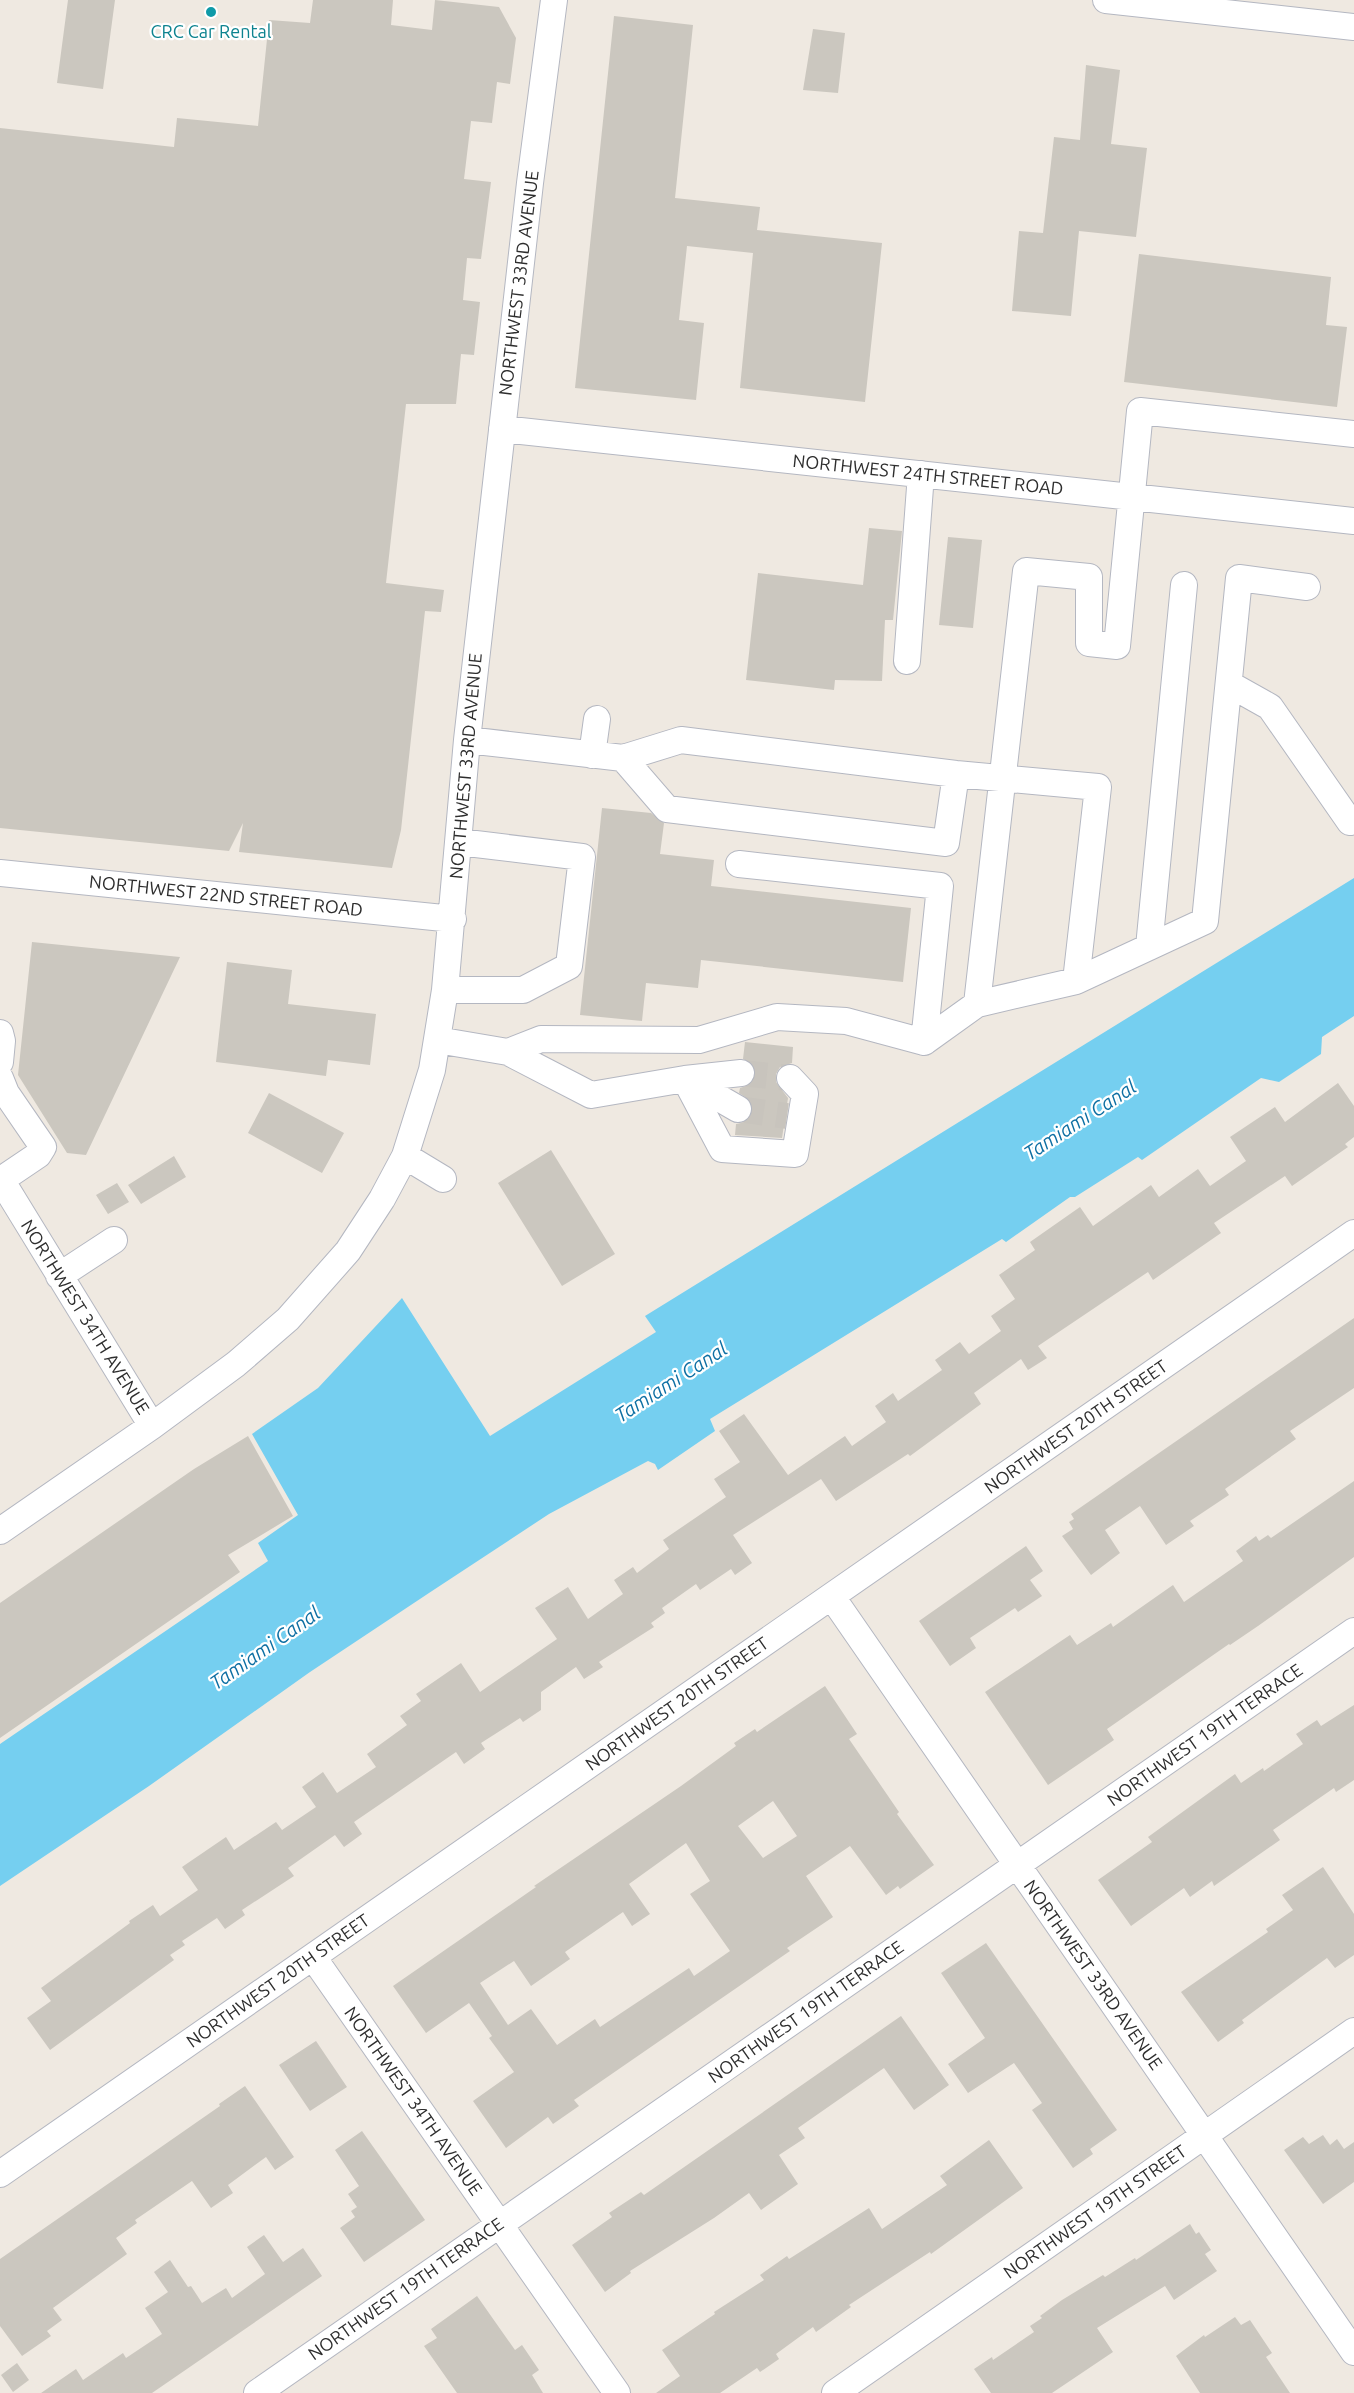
<svg xmlns="http://www.w3.org/2000/svg" width="1354" height="2393" font-family="Ubuntu,sans-serif">
<style>
.water{fill:#75cff0}
.building{fill:#cbc7bf;fill-rule:evenodd}
.lines{fill:none;stroke-linecap:round;stroke-linejoin:round}
.minor-tunnel{stroke:#c8c4bd;stroke-width:26;stroke-dasharray:26 13;stroke-linecap:butt}
.minor-casing{stroke:#b4b7c1;stroke-width:28}
.minor{stroke:#fff;stroke-width:26}
.culture-dot{fill:#0f9aa8;stroke:#fff;stroke-width:2}
.labels{text-anchor:middle;stroke-width:4.5;stroke-linejoin:round;paint-order:stroke}
.culture-label{font-size:18px;fill:#0d838f;stroke:#fff}
.street-label{font-size:18px;fill:#2e2e2e;stroke:#fff}
.water-label{font-size:20px;font-style:italic;fill:#0d6fa3;stroke:#fff}
</style>
<rect width="100%" height="100%" fill="#efe9e1"/>
<!-- water -->
<path class="water" d="M 1354,878 L 1354,1016 L 1322,1037 L 1321,1054 L 1279,1082 L 1261,1078 L 1142,1160 L 1138,1157 L 1075,1197 L 1070,1197 L 1006,1242 L 1002,1239 L 710,1419 L 715,1431 L 658,1470 L 655,1464 L 648,1461 L 549,1514 L 432,1591 L 310,1672 L 149,1786 L 0,1886 L 0,1744 L 268,1561 L 258,1543 L 298,1515 L 252,1434 L 318,1388 L 402,1298 L 490,1436 L 656,1332 L 645,1316 Z"/>
<!-- building -->
<path class="building" d="M 68,0 L 115,0 L 103,89 L 57,83 Z
M 313,0 L 393,0 L 391,25 L 432,30 L 435,0 L 499,7 L 516,38 L 510,84 L 497,82 L 492,123 L 471,121 L 464,179 L 491,182 L 481,259 L 467,258 L 463,300 L 480,302 L 474,355 L 461,354 L 456,404 L 406,404 L 386,583 L 444,590 L 441,612 L 425,611 L 401,830 L 392,868 L 239,852 L 243,823 L 229,851 L 0,828 L 0,128 L 174,147 L 177,118 L 258,126 L 269,20 L 310,23 Z
M 614,16 L 693,25 L 675,198 L 760,207 L 757,230 L 882,243 L 865,402 L 740,388 L 753,253 L 687,246 L 679,320 L 704,323 L 696,400 L 575,388 Z
M 813,29 L 845,33 L 838,93 L 803,90 Z
M 1086,65 L 1120,70 L 1111,144 L 1147,148 L 1136,237 L 1079,231 L 1071,316 L 1012,311 L 1019,231 L 1043,233 L 1054,137 L 1080,140 Z
M 1139,254 L 1331,277 L 1326,325 L 1347,327 L 1337,407 L 1124,382 Z
M 869,528 L 902,531 L 893,620 L 885,620 L 882,681 L 835,680 L 834,690 L 746,680 L 758,573 L 863,585 Z
M 948,537 L 982,540 L 973,628 L 939,625 Z
M 602,808 L 651,813 L 664,823 L 660,854 L 714,860 L 711,886 L 911,908 L 903,982 L 701,960 L 698,988 L 646,983 L 642,1021 L 580,1015 Z
M 32,942 L 180,957 L 86,1155 L 67,1153 L 18,1075 Z
M 227,962 L 292,970 L 288,1004 L 376,1014 L 370,1065 L 328,1060 L 326,1076 L 216,1062 Z
M 745,1042 L 793,1047 L 792,1063 L 780,1067 L 776,1074 L 776,1082 L 788,1098 L 782,1138 L 735,1135 L 736,1124 L 746,1122 L 751,1116 L 753,1110 L 751,1101 L 739,1093 L 740,1088 L 749,1085 L 754,1080 L 756,1072 L 753,1064 L 743,1059 Z
M 1338,1083 L 1354,1106 L 1354,1137 L 1345,1144 L 1348,1147 L 1292,1186 L 1285,1176 L 1214,1223 L 1221,1233 L 1153,1280 L 1148,1272 L 1038,1346 L 1047,1358 L 1028,1370 L 1021,1359 L 974,1393 L 981,1404 L 910,1456 L 908,1454 L 836,1501 L 821,1479 L 733,1535 L 752,1563 L 735,1575 L 731,1569 L 700,1590 L 696,1584 L 662,1608 L 665,1613 L 651,1623 L 654,1627 L 599,1662 L 603,1667 L 584,1679 L 576,1667 L 541,1692 L 541,1710 L 523,1722 L 520,1718 L 481,1743 L 485,1749 L 464,1764 L 456,1752 L 395,1794 L 354,1822 L 362,1834 L 344,1847 L 335,1835 L 288,1868 L 294,1876 L 242,1910 L 245,1915 L 225,1929 L 217,1918 L 182,1941 L 185,1945 L 170,1955 L 174,1960 L 50,2050 L 27,2018 L 51,2001 L 41,1988 L 130,1923 L 129,1921 L 153,1905 L 160,1916 L 198,1890 L 182,1867 L 226,1837 L 234,1850 L 276,1822 L 282,1830 L 316,1807 L 302,1787 L 323,1772 L 337,1793 L 376,1767 L 367,1754 L 407,1725 L 400,1716 L 421,1701 L 416,1694 L 461,1663 L 480,1692 L 557,1639 L 535,1608 L 568,1587 L 588,1619 L 623,1594 L 614,1580 L 633,1567 L 637,1573 L 669,1549 L 663,1540 L 726,1497 L 714,1479 L 740,1462 L 719,1431 L 744,1414 L 788,1475 L 845,1436 L 852,1446 L 886,1422 L 875,1406 L 893,1393 L 898,1401 L 942,1370 L 935,1360 L 960,1342 L 969,1354 L 1001,1331 L 991,1316 L 1015,1299 L 999,1275 L 1035,1250 L 1030,1242 L 1080,1207 L 1093,1226 L 1151,1185 L 1159,1197 L 1198,1169 L 1210,1186 L 1246,1161 L 1230,1137 L 1275,1107 L 1285,1122 Z
M 269,1093 L 344,1133 L 322,1173 L 248,1133 Z
M 551,1150 L 615,1254 L 562,1286 L 498,1183 Z
M 174,1156 L 186,1177 L 141,1204 L 128,1185 Z
M 117,1183 L 129,1202 L 108,1214 L 96,1195 Z
M 1354,1318 L 1354,1388 L 1290,1431 L 1296,1439 L 1225,1489 L 1229,1495 L 1190,1521 L 1194,1526 L 1166,1545 L 1140,1506 L 1105,1530 L 1120,1553 L 1091,1575 L 1062,1536 L 1073,1529 L 1069,1522 L 1074,1519 L 1071,1514 Z
M 248,1436 L 293,1516 L 228,1555 L 240,1572 L 0,1738 L 0,1603 L 194,1469 Z
M 1354,1481 L 1354,1557 L 1258,1626 L 1230,1645 L 1229,1644 L 1107,1729 L 1114,1740 L 1048,1785 L 985,1692 L 1070,1635 L 1077,1645 L 1111,1623 L 1113,1627 L 1173,1585 L 1184,1602 L 1243,1561 L 1236,1551 L 1256,1536 L 1259,1541 L 1268,1535 L 1271,1538 Z
M 1026,1546 L 1043,1571 L 1030,1580 L 1042,1596 L 1018,1612 L 1015,1608 L 970,1638 L 976,1648 L 950,1666 L 919,1621 Z
M 825,1686 L 857,1734 L 849,1739 L 899,1812 L 897,1814 L 934,1865 L 900,1889 L 898,1886 L 886,1895 L 850,1846 L 806,1876 L 833,1917 L 787,1948 L 790,1951 L 574,2100 L 579,2106 L 553,2124 L 548,2117 L 506,2148 L 473,2101 L 514,2072 L 489,2038 L 492,2036 L 469,2003 L 426,2033 L 393,1986 L 536,1887 L 534,1886 L 681,1786 L 736,1746 L 734,1743 L 755,1729 L 757,1732 ZM 773,1801 L 797,1836 L 763,1858 L 738,1826 ZM 686,1843 L 710,1881 L 690,1894 L 730,1951 L 694,1976 L 689,1968 L 600,2027 L 595,2019 L 557,2045 L 531,2009 L 508,2025 L 480,1983 L 514,1961 L 531,1986 L 570,1959 L 565,1952 L 623,1912 L 632,1926 L 650,1914 L 629,1884 Z
M 1354,1705 L 1354,1780 L 1336,1792 L 1334,1788 L 1273,1830 L 1280,1840 L 1214,1886 L 1212,1881 L 1190,1897 L 1184,1888 L 1131,1926 L 1098,1880 L 1152,1842 L 1148,1837 L 1235,1774 L 1241,1783 L 1263,1768 L 1264,1771 L 1303,1744 L 1296,1734 L 1317,1720 L 1321,1726 Z
M 1323,1867 L 1354,1914 L 1354,1955 L 1335,1968 L 1327,1958 L 1242,2020 L 1244,2023 L 1218,2042 L 1181,1992 L 1268,1932 L 1266,1929 L 1293,1910 L 1282,1895 Z
M 986,1943 L 1117,2130 L 1090,2149 L 1093,2154 L 1073,2168 L 1032,2110 L 1042,2103 L 1014,2063 L 968,2093 L 948,2064 L 985,2038 L 941,1973 Z
M 901,2016 L 949,2085 L 914,2110 L 884,2068 L 798,2128 L 805,2138 L 779,2155 L 798,2184 L 761,2210 L 749,2193 L 714,2218 L 630,2271 L 631,2273 L 605,2292 L 572,2245 L 612,2217 L 609,2213 L 641,2192 L 644,2195 Z
M 316,2041 L 347,2087 L 310,2111 L 279,2065 Z
M 245,2086 L 294,2157 L 275,2170 L 266,2157 L 228,2185 L 233,2193 L 211,2208 L 192,2181 L 135,2220 L 137,2223 L 116,2238 L 127,2254 L 53,2308 L 62,2320 L 47,2331 L 51,2336 L 22,2356 L 0,2326 L 0,2259 L 220,2106 L 219,2104 Z
M 362,2131 L 425,2220 L 364,2262 L 340,2228 L 355,2217 L 351,2211 L 357,2207 L 348,2194 L 359,2186 L 335,2150 Z
M 1323,2135 L 1330,2145 L 1337,2139 L 1344,2149 L 1354,2142 L 1354,2182 L 1323,2204 L 1284,2150 L 1303,2137 L 1309,2144 Z
M 989,2140 L 1023,2188 L 931,2254 L 930,2252 L 849,2305 L 851,2307 L 816,2332 L 813,2327 L 776,2354 L 779,2359 L 760,2372 L 757,2368 L 720,2393 L 656,2393 L 680,2376 L 662,2350 L 715,2314 L 714,2312 L 764,2280 L 760,2275 L 787,2256 L 789,2259 L 869,2208 L 882,2229 L 947,2185 L 940,2176 Z
M 1190,2224 L 1196,2234 L 1199,2232 L 1211,2250 L 1205,2254 L 1217,2271 L 1174,2300 L 1165,2286 L 1097,2328 L 1113,2352 L 1052,2393 L 991,2393 L 974,2369 L 992,2357 L 993,2360 L 1034,2332 L 1030,2326 L 1042,2318 L 1040,2316 L 1062,2300 L 1103,2275 L 1105,2277 L 1135,2258 L 1136,2260 Z
M 264,2235 L 283,2262 L 303,2248 L 322,2276 L 152,2393 L 41,2393 L 76,2369 L 83,2380 L 123,2353 L 126,2358 L 162,2334 L 145,2308 L 168,2292 L 154,2272 L 170,2260 L 188,2287 L 191,2286 L 202,2303 L 226,2288 L 232,2298 L 265,2274 L 247,2247 Z
M 477,2296 L 515,2350 L 522,2345 L 539,2370 L 532,2375 L 543,2393 L 457,2393 L 424,2346 L 437,2338 L 431,2329 Z
M 1235,2317 L 1241,2325 L 1250,2320 L 1272,2353 L 1266,2357 L 1290,2393 L 1200,2393 L 1176,2356 L 1204,2335 L 1205,2337 Z
M 17,2363 L 29,2380 L 13,2392 L 1,2375 Z"/>
<g class="lines">
<!-- minor-tunnel -->
<path class="minor-tunnel" d="M 741,1073 L 790,1078
M 738,1109 L 787,1116"/>
<defs>
<path id="minor" d="M 1106,0 L 1354,27
M 502,429 L 1354,521
M 907,661 L 921,474
M 1229,684 L 1270,707 L 1350,822
M 467,740 L 623,758 L 681,740 L 956,774 L 1098,787 L 1076,981
M 592,755 L 597,719
M 623,758 L 667,809 L 946,843 L 956,774
M 739,864 L 940,886 L 924,1042
M 0,873 L 453,919
M 1149,947 L 1184,585
M 445,990 L 523,990 L 569,966 L 582,857 L 459,842
M 977,1004 L 1026,571 L 1089,577 L 1089,643 L 1117,646 L 1140,411 L 1354,434
M 0,1033 L 2,1041 L 0,1062
M 437,1040 L 508,1052 L 591,1095 L 685,1079 L 741,1073
M 924,1042 L 977,1004 L 1076,981 L 1205,921 L 1239,578 L 1307,587
M 508,1052 L 541,1039 L 699,1040 L 777,1017 L 846,1021 L 924,1042
M 0,1078 L 6,1093 L 43,1147 L 38,1155 L 1,1180
M 685,1079 L 722,1149 L 795,1154 L 805,1094 L 790,1078
M 686,1079 L 738,1109
M 405,1156 L 443,1179
M 0,1178 L 152,1426
M 59,1276 L 114,1240
M 0,1531 L 152,1426 L 236,1364 L 288,1319 L 348,1251 L 382,1199 L 405,1156 L 432,1070 L 445,990 L 467,740 L 530,183 L 554,0
M 832,1597 L 1354,2352
M 313,1957 L 617,2393
M 0,2174 L 1354,1233
M 257,2393 L 1354,1631
M 835,2393 L 1354,2031"/>
</defs>
<!-- minor casing -->
<use href="#minor" class="minor-casing"/>
<!-- minor -->
<use href="#minor" class="minor"/>
</g>
<!-- markers -->
<circle class="culture-dot" cx="211" cy="12" r="6"/>
<g class="labels">
<!-- culture labels -->
<g class="culture-label">
<text x="211" y="38">CRC Car Rental</text>
</g>
<!-- street labels -->
<g class="street-label">
<text transform="translate(519 283) rotate(-83)" y="6">NORTHWEST 33RD AVENUE</text>
<text transform="translate(928 475) rotate(6)" y="6">NORTHWEST 24TH STREET ROAD</text>
<text transform="translate(466 766) rotate(-85)" y="6">NORTHWEST 33RD AVENUE</text>
<text transform="translate(226 896) rotate(6)" y="6">NORTHWEST 22ND STREET ROAD</text>
<text transform="translate(85 1317) rotate(58)" y="6">NORTHWEST 34TH AVENUE</text>
<text transform="translate(1076 1427) rotate(-35)" y="6">NORTHWEST 20TH STREET</text>
<text transform="translate(677 1704) rotate(-35)" y="6">NORTHWEST 20TH STREET</text>
<text transform="translate(1205 1735) rotate(-35)" y="6">NORTHWEST 19TH TERRACE</text>
<text transform="translate(1093 1975) rotate(55)" y="6">NORTHWEST 33RD AVENUE</text>
<text transform="translate(278 1981) rotate(-35)" y="6">NORTHWEST 20TH STREET</text>
<text transform="translate(806 2012) rotate(-35)" y="6">NORTHWEST 19TH TERRACE</text>
<text transform="translate(413 2101) rotate(55)" y="6">NORTHWEST 34TH AVENUE</text>
<text transform="translate(1095 2212) rotate(-35)" y="6">NORTHWEST 19TH STREET</text>
<text transform="translate(406 2289) rotate(-35)" y="6">NORTHWEST 19TH TERRACE</text>
</g>
<!-- water labels -->
<g class="water-label">
<text transform="translate(1080 1120) rotate(-33)" y="7">Tamiami Canal</text>
<text transform="translate(671 1382) rotate(-33)" y="7">Tamiami Canal</text>
<text transform="translate(265 1648) rotate(-35)" y="7">Tamiami Canal</text>
</g>
</g>
</svg>
